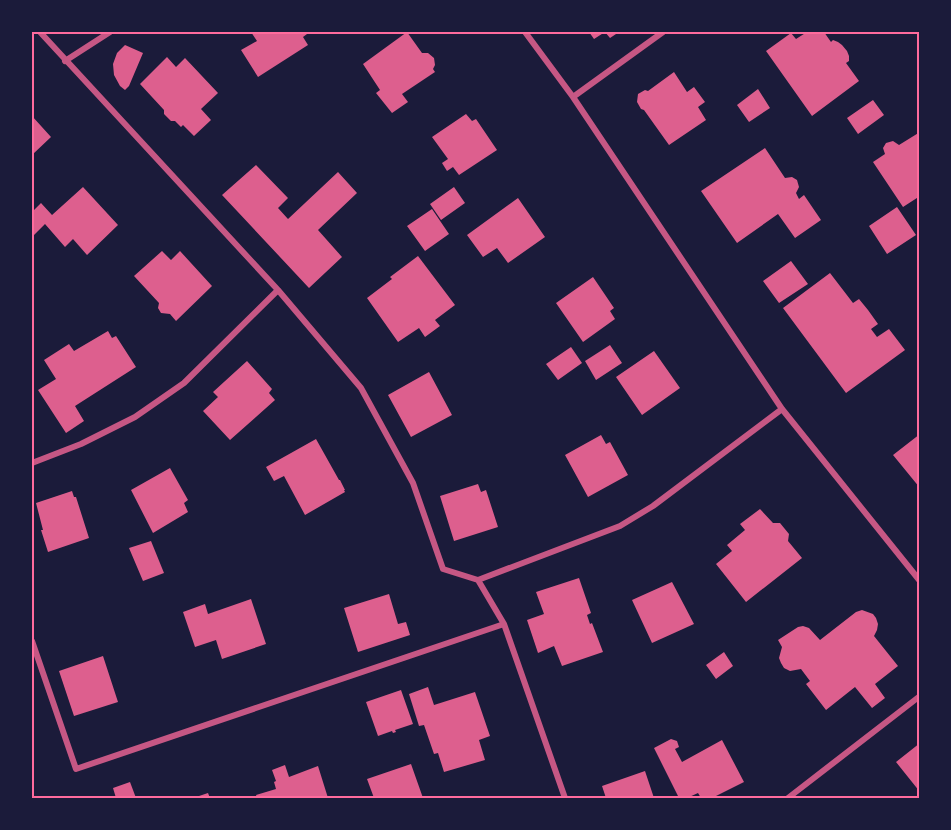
<svg xmlns="http://www.w3.org/2000/svg" width="951" height="830" font-family="'Fira Sans Condensed',sans-serif">
<style>
.building{fill:#dd5f8e}
.lines{fill:none;stroke-linecap:round;stroke-linejoin:round}
.minor{stroke:#c65784;stroke-width:6}
.neatline{fill:none;stroke:#ff6b9d;stroke-width:2}
</style>
<rect width="100%" height="100%" fill="#1b1b3a"/>
<!-- building -->
<path class="building" d="M 251,32 L 305,32 L 307,34 L 303,37 L 308,45 L 258,77 L 241,50 L 257,41 Z
M 407,32 L 422,53 L 428,53 L 434,58 L 435,65 L 433,69 L 435,72 L 402,94 L 408,102 L 392,113 L 376,93 L 380,90 L 363,64 Z
M 589,32 L 605,32 L 594,39 Z
M 605,32 L 619,32 L 610,38 Z
M 807,32 L 824,32 L 831,42 L 833,40 L 838,42 L 842,45 L 847,51 L 849,56 L 849,61 L 846,63 L 859,81 L 812,116 L 766,51 L 791,33 L 796,39 Z
M 125,45 L 143,53 L 129,86 L 125,90 L 120,86 L 114,75 L 113,64 L 117,53 Z
M 167,57 L 176,67 L 185,58 L 218,93 L 201,109 L 211,120 L 194,136 L 183,125 L 181,127 L 175,121 L 171,121 L 164,114 L 164,110 L 140,84 Z
M 674,72 L 687,92 L 694,87 L 705,102 L 698,107 L 706,120 L 669,145 L 644,110 L 641,109 L 637,102 L 638,94 L 645,90 L 648,91 Z
M 758,89 L 770,108 L 749,122 L 737,105 Z
M 873,100 L 884,115 L 858,134 L 847,118 Z
M 466,114 L 472,121 L 476,119 L 497,150 L 459,175 L 453,167 L 447,171 L 442,163 L 448,159 L 432,137 Z
M 32,116 L 51,137 L 32,155 Z
M 920,132 L 920,196 L 903,207 L 873,162 L 885,154 L 883,148 L 886,143 L 893,141 L 899,145 Z
M 765,148 L 785,178 L 792,177 L 797,180 L 799,187 L 796,193 L 799,199 L 804,195 L 821,220 L 795,238 L 778,214 L 737,243 L 701,191 Z
M 256,165 L 288,198 L 278,208 L 288,219 L 338,172 L 357,193 L 318,230 L 342,257 L 309,288 L 222,195 Z
M 83,187 L 118,225 L 87,255 L 73,239 L 65,247 L 45,224 L 32,237 L 32,212 L 41,203 L 52,215 Z
M 454,187 L 465,203 L 441,220 L 430,204 Z
M 518,198 L 545,237 L 508,263 L 497,248 L 483,257 L 467,235 Z
M 897,207 L 916,235 L 887,254 L 869,226 Z
M 432,209 L 449,234 L 425,251 L 407,226 Z
M 162,251 L 171,260 L 180,251 L 212,286 L 176,321 L 170,314 L 161,313 L 158,308 L 159,303 L 134,276 Z
M 418,256 L 455,305 L 435,320 L 440,326 L 425,337 L 419,328 L 398,342 L 367,298 L 392,279 L 390,277 Z
M 791,261 L 808,284 L 779,303 L 763,281 Z
M 830,273 L 853,303 L 859,299 L 868,310 L 878,324 L 871,329 L 877,337 L 889,329 L 905,350 L 846,393 L 783,308 Z
M 593,277 L 614,308 L 610,311 L 615,319 L 583,342 L 556,303 Z
M 108,331 L 112,338 L 116,336 L 136,367 L 75,406 L 84,421 L 66,433 L 38,390 L 56,379 L 44,360 L 69,344 L 74,351 Z
M 610,345 L 622,363 L 596,380 L 585,361 Z
M 571,347 L 582,363 L 558,380 L 546,364 Z
M 654,351 L 680,388 L 642,415 L 616,377 Z
M 247,361 L 272,389 L 269,393 L 275,400 L 230,440 L 203,411 L 218,397 L 213,392 Z
M 429,372 L 452,415 L 411,437 L 388,395 Z
M 920,434 L 920,488 L 893,455 Z
M 601,435 L 606,444 L 610,442 L 628,475 L 588,497 L 565,455 Z
M 316,439 L 339,480 L 340,480 L 345,490 L 344,490 L 345,492 L 305,515 L 284,476 L 274,481 L 266,467 Z
M 170,468 L 188,500 L 184,503 L 188,512 L 153,533 L 131,490 Z
M 478,484 L 481,492 L 486,490 L 498,527 L 454,541 L 440,496 Z
M 72,491 L 74,497 L 76,497 L 89,538 L 48,552 L 41,530 L 43,530 L 36,503 Z
M 760,509 L 773,523 L 780,523 L 789,534 L 788,541 L 802,558 L 746,602 L 716,564 L 732,551 L 727,545 L 745,530 L 740,524 Z
M 151,541 L 164,573 L 143,581 L 129,548 Z
M 579,578 L 591,613 L 587,615 L 590,624 L 592,623 L 603,652 L 562,666 L 554,646 L 538,653 L 527,620 L 544,614 L 536,592 Z
M 672,582 L 694,624 L 652,643 L 632,600 Z
M 389,594 L 398,624 L 406,622 L 410,635 L 358,652 L 344,608 Z
M 251,599 L 266,644 L 222,659 L 216,640 L 195,647 L 183,612 L 205,604 L 208,614 Z
M 862,610 L 873,614 L 876,618 L 878,624 L 877,630 L 874,636 L 898,666 L 875,684 L 885,698 L 872,708 L 855,687 L 826,710 L 806,684 L 810,681 L 801,669 L 790,671 L 784,668 L 781,663 L 779,658 L 782,647 L 778,640 L 798,627 L 803,626 L 809,628 L 820,640 L 856,612 Z
M 724,652 L 733,666 L 716,679 L 706,665 Z
M 103,656 L 118,702 L 74,716 L 59,671 Z
M 428,687 L 434,705 L 475,692 L 490,736 L 479,740 L 485,760 L 444,772 L 438,753 L 434,754 L 424,725 L 419,726 L 409,694 Z
M 401,690 L 413,724 L 395,730 L 396,732 L 393,733 L 392,731 L 378,736 L 366,702 Z
M 671,739 L 677,741 L 679,747 L 675,749 L 682,762 L 722,740 L 744,782 L 712,798 L 701,798 L 698,793 L 687,798 L 679,798 L 654,748 Z
M 920,743 L 920,792 L 896,762 Z
M 411,764 L 423,798 L 374,798 L 367,779 Z
M 285,765 L 289,777 L 318,766 L 328,798 L 257,798 L 256,795 L 276,789 L 274,782 L 276,781 L 272,770 Z
M 645,771 L 654,798 L 606,798 L 602,786 Z
M 130,782 L 136,798 L 116,798 L 113,788 Z
M 208,793 L 210,798 L 193,798 Z"/>
<g class="lines">
<!-- minor -->
<path class="minor" d="M 40,32 L 278,290 L 361,388 L 413,483 L 443,569 L 478,580 L 504,624 L 565,798
M 525,32 L 573,97 L 782,409 L 920,581
M 65,61 L 110,32
M 573,97 L 663,32
M 32,463 L 81,444 L 135,417 L 184,383 L 278,290
M 478,580 L 620,526 L 653,506 L 782,409
M 32,641 L 76,769 L 504,624
M 788,798 L 920,696"/>
</g>
<!-- border -->
<rect width="951" height="830" fill="none" stroke="#1b1b3a" stroke-width="66"/>
<rect x="33" y="33" width="885" height="764" class="neatline"/>
</svg>
